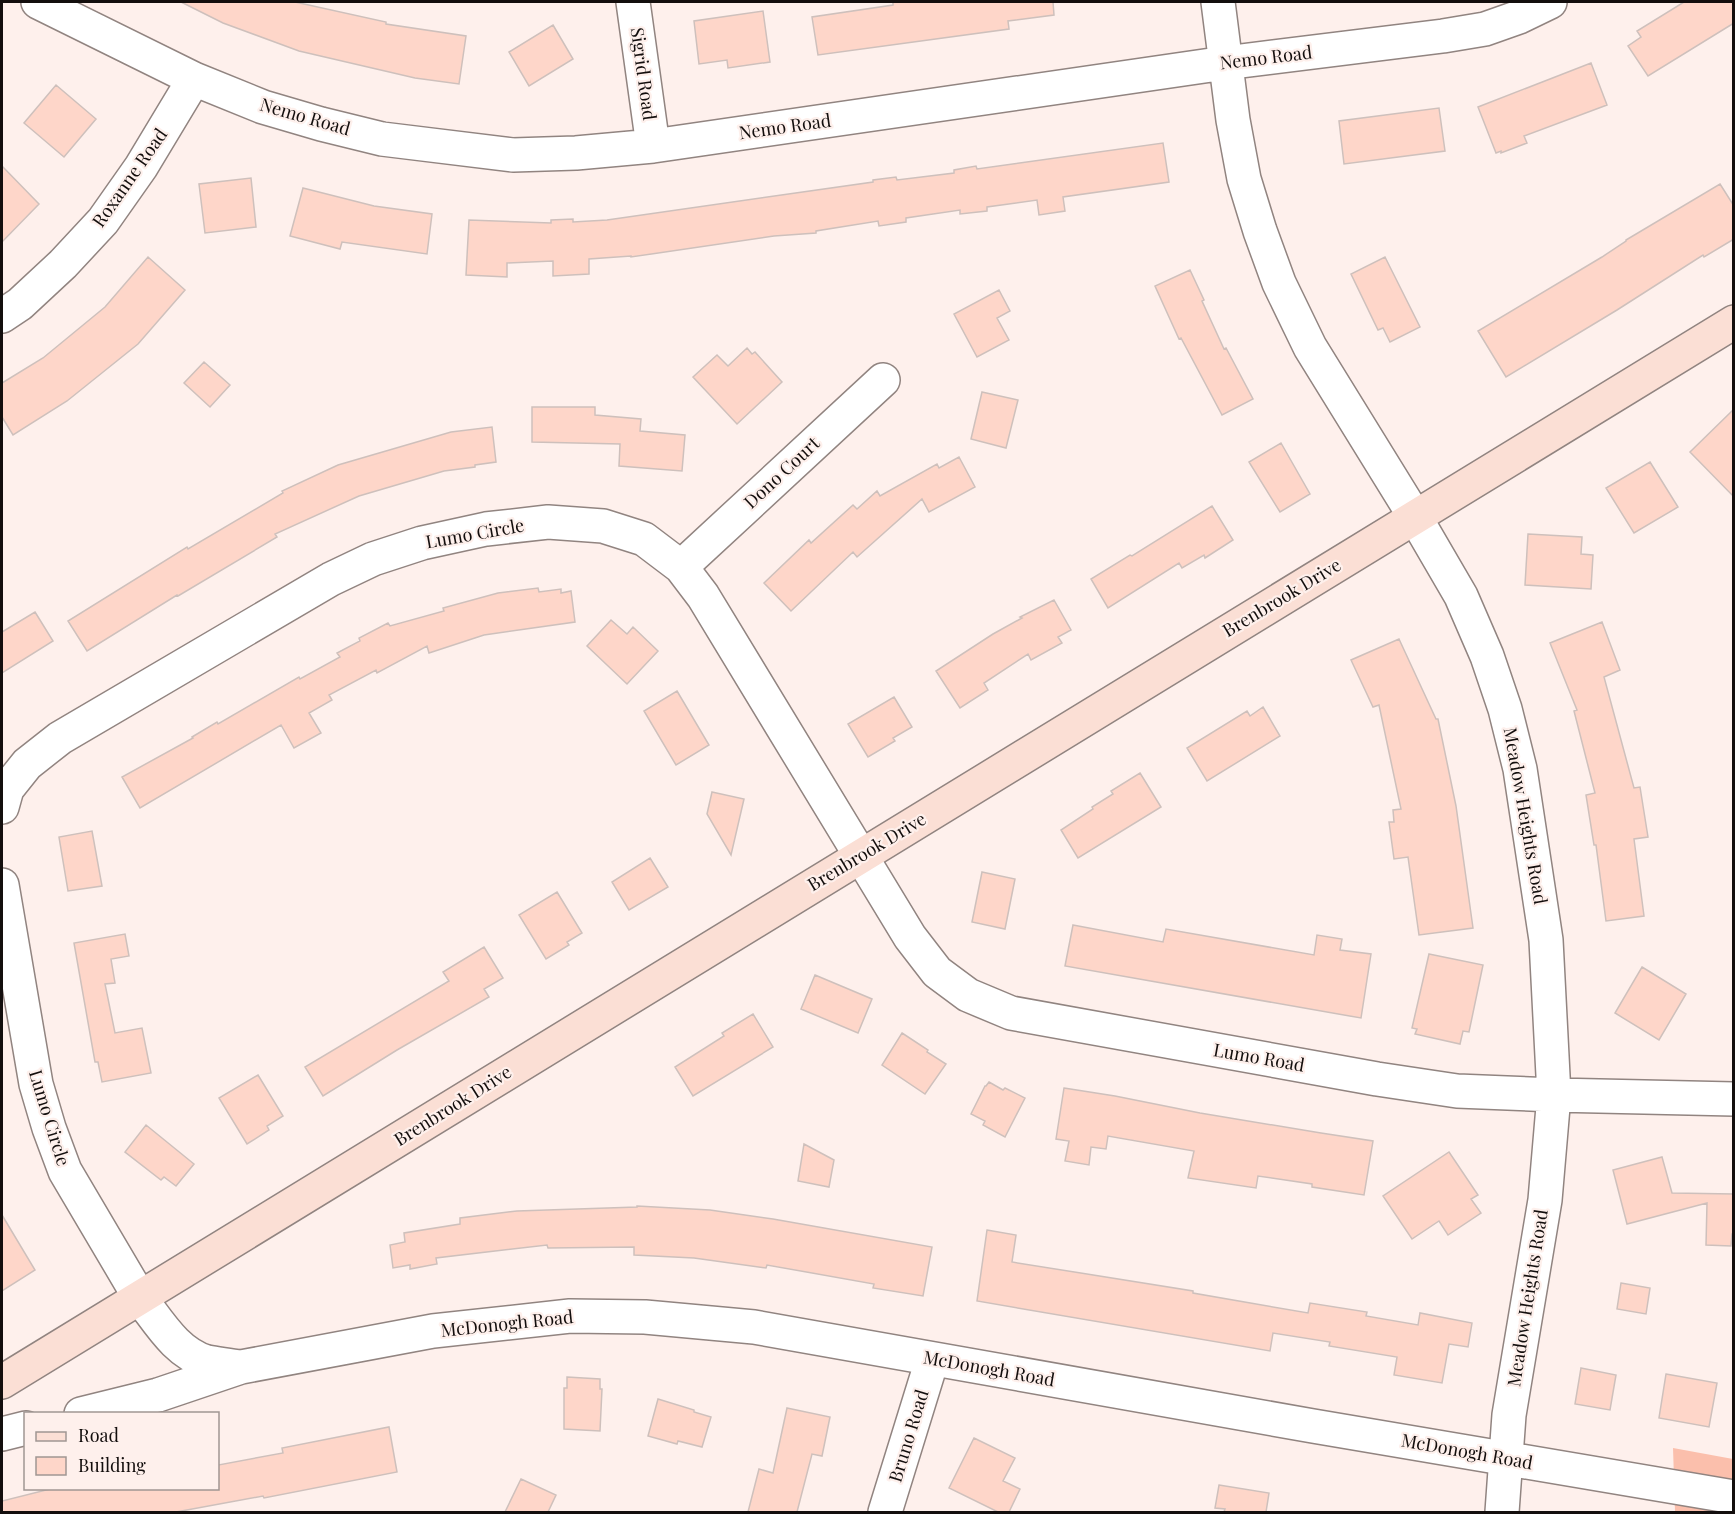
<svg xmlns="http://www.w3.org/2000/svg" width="1735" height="1514" font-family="'Playfair Display',serif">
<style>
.green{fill:#fbbfac}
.building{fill:#fed6c9;stroke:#cec0bc;stroke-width:1.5}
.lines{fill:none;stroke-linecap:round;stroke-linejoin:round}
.minor-casing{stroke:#918480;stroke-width:36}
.tertiary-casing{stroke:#918480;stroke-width:36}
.secondary-casing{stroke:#918480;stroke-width:36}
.minor{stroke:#fff;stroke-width:33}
.tertiary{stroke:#fff;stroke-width:33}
.secondary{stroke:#fbdfd5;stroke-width:33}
.labels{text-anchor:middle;stroke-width:4.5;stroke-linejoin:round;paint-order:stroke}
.street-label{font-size:18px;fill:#130e0d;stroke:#fef0ec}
</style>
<rect width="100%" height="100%" fill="#fef0ec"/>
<!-- green -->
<path class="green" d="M 1673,1448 L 1733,1459 L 1733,1512 L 1675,1512 Z"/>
<!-- building -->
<path class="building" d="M 181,2 L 295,2 L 386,22 L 386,24 L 466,36 L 459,84 L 415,78 L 299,51 L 223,23 Z
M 893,2 L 1053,2 L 1054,15 L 1008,21 L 1009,29 L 818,55 L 812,17 L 893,5 Z
M 1684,2 L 1734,2 L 1734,23 L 1648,76 L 1628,46 L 1641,37 L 1637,31 Z
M 763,11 L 770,62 L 728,68 L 727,60 L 699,64 L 694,21 Z
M 553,25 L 573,59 L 529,86 L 509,52 Z
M 1591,63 L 1607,105 L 1524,136 L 1527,143 L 1501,153 L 1501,151 L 1496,153 L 1478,107 Z
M 56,85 L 96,119 L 64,157 L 24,123 Z
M 1439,108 L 1445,151 L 1344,164 L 1339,121 Z
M 1163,143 L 1169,182 L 1063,197 L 1065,211 L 1039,215 L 1037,200 L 987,207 L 987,211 L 960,214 L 960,210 L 906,218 L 906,222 L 879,226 L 878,221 L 816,231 L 816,233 L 774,236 L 631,257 L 631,256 L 589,259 L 589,274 L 553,276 L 553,261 L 507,263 L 507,277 L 466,275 L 469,220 L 551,223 L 551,220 L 573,219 L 573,222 L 607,220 L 873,182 L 873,180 L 896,177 L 897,180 L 954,173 L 954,170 L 976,166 L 977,169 Z
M 2,166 L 39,204 L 2,242 Z
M 251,178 L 256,227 L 205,233 L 199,184 Z
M 1720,184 L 1734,206 L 1734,239 L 1704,257 L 1703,255 L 1617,310 L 1506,377 L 1478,331 L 1602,257 L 1626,241 L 1626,240 Z
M 303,188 L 374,206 L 432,214 L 427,254 L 342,242 L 340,249 L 290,236 Z
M 148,257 L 185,290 L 138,344 L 67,401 L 13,435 L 2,417 L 2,383 L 43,358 L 105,307 Z
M 1385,257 L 1420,327 L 1390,342 L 1383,328 L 1378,330 L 1351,274 Z
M 1190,270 L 1204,300 L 1202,301 L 1224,349 L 1226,348 L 1253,399 L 1222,415 L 1181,338 L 1179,339 L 1155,286 Z
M 999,290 L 1010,311 L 997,318 L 1009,340 L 977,357 L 954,314 Z
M 747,348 L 752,354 L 755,352 L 782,382 L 737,424 L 693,377 L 717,355 L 728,366 Z
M 204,362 L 230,385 L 210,407 L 184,383 Z
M 982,392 L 1018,400 L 1006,448 L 971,439 Z
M 532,407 L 595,407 L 595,415 L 641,419 L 640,431 L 685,435 L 682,471 L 619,466 L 620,444 L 532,442 Z
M 1734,409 L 1734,497 L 1690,452 Z
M 492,427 L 496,462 L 475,465 L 475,467 L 444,471 L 359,496 L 275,534 L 277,537 L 178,596 L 177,595 L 87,651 L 68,621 L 187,547 L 188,549 L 283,493 L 282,491 L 338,465 L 451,432 Z
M 1281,443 L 1310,494 L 1280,512 L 1249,462 Z
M 959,457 L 975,487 L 929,512 L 922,499 L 857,557 L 853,552 L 791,611 L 764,583 L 809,540 L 811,543 L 853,505 L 857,509 L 877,491 L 880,496 L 937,464 L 939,468 Z
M 1650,462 L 1678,507 L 1634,533 L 1606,488 Z
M 1212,506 L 1233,540 L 1205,558 L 1204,555 L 1182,568 L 1179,563 L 1108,608 L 1091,579 L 1130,555 L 1132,556 Z
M 1528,534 L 1582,537 L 1581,554 L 1593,555 L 1591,589 L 1525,585 Z
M 538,588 L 539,592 L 561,589 L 561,593 L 571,591 L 575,622 L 484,635 L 429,653 L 427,646 L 377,673 L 376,670 L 329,695 L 332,700 L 309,713 L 321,733 L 294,748 L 281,725 L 140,808 L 122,777 L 193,738 L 192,737 L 217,722 L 218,724 L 299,677 L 300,679 L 340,657 L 337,653 L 360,641 L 359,638 L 388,623 L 390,626 L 444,611 L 443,608 L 498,593 Z
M 1054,600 L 1071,630 L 1058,637 L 1062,643 L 1031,660 L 1028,654 L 984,683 L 988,690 L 960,708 L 936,671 L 993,634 L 1022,618 L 1020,617 Z
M 35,612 L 53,641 L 2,673 L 2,632 Z
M 611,620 L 627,634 L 633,627 L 658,651 L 627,684 L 587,646 Z
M 1602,622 L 1620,670 L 1604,677 L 1634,788 L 1640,787 L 1648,837 L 1634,839 L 1644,916 L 1606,921 L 1596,845 L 1594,845 L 1586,795 L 1595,793 L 1574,711 L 1577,710 L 1550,643 Z
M 1399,639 L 1436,719 L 1438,719 L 1456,806 L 1473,928 L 1419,935 L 1408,857 L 1394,859 L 1389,822 L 1394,822 L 1393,810 L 1401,809 L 1379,705 L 1373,707 L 1351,660 Z
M 677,691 L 709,745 L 676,765 L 644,711 Z
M 894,697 L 912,727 L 893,738 L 895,741 L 868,757 L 848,724 Z
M 1263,707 L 1280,736 L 1207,781 L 1187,748 L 1247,711 L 1250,716 Z
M 1140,773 L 1161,807 L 1078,858 L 1061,830 L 1093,809 L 1092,807 L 1113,794 L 1111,791 Z
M 712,792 L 744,799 L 731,855 L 707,814 Z
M 92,831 L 102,886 L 68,891 L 59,837 Z
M 650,858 L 668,887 L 629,910 L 612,882 Z
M 982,872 L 1015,879 L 1005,929 L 972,922 Z
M 557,892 L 582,933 L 567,942 L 569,945 L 546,959 L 519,915 Z
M 1073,925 L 1163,942 L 1166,929 L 1314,955 L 1317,935 L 1342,939 L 1340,950 L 1371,954 L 1361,1018 L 1065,966 Z
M 125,934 L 129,956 L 111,959 L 115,983 L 105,984 L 115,1033 L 142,1028 L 151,1073 L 102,1082 L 98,1062 L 95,1062 L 74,943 Z
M 484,947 L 503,978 L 484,989 L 489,997 L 397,1050 L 323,1096 L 305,1067 L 449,981 L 443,972 Z
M 1429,954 L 1483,965 L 1469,1032 L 1463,1031 L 1460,1044 L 1415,1034 L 1417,1029 L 1412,1028 Z
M 1642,967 L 1686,994 L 1659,1040 L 1615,1013 Z
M 815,975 L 872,999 L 858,1033 L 801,1009 Z
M 753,1014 L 773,1047 L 693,1096 L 675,1067 L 724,1036 L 722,1033 Z
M 902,1033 L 928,1050 L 927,1052 L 946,1064 L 925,1094 L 882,1065 Z
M 258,1075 L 283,1116 L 267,1126 L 269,1130 L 247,1144 L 219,1098 Z
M 989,1082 L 1003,1090 L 1005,1088 L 1025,1098 L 1005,1137 L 983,1125 L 985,1121 L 971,1114 L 985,1086 L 986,1086 Z
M 1064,1088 L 1115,1096 L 1200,1113 L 1321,1133 L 1373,1141 L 1364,1195 L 1312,1187 L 1312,1184 L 1258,1176 L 1256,1188 L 1188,1178 L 1194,1151 L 1108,1136 L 1106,1149 L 1091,1147 L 1089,1165 L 1065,1161 L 1069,1141 L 1056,1139 Z
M 146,1125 L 194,1164 L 176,1186 L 164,1177 L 161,1180 L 125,1152 Z
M 804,1144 L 834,1160 L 829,1187 L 798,1181 Z
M 1449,1152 L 1478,1195 L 1471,1199 L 1481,1213 L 1448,1235 L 1439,1221 L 1412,1239 L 1383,1196 Z
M 1662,1157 L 1672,1193 L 1734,1194 L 1734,1234 L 1732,1234 L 1731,1246 L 1706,1245 L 1707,1203 L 1627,1224 L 1613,1170 Z
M 637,1206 L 710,1210 L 773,1219 L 932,1247 L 923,1296 L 873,1288 L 874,1284 L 767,1265 L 766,1268 L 694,1258 L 634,1255 L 634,1247 L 548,1248 L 547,1245 L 436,1258 L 437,1264 L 410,1269 L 410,1265 L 393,1268 L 390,1245 L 405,1242 L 404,1233 L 460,1224 L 460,1218 L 517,1211 L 637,1207 Z
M 2,1215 L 35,1270 L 2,1291 Z
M 987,1230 L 1016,1235 L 1012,1262 L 1193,1291 L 1193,1293 L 1308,1313 L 1310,1303 L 1367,1312 L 1366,1316 L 1418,1325 L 1420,1313 L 1472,1323 L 1468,1347 L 1449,1344 L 1442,1383 L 1394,1375 L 1397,1357 L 1329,1346 L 1330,1342 L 1273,1333 L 1270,1351 L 977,1301 Z
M 1621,1283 L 1650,1288 L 1646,1314 L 1617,1309 Z
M 1581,1368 L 1616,1375 L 1610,1410 L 1575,1404 Z
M 1666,1374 L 1717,1383 L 1709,1427 L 1659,1418 Z
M 567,1377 L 600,1379 L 600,1389 L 602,1389 L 600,1431 L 564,1429 L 564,1388 L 567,1388 Z
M 658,1399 L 694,1410 L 694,1412 L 711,1417 L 702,1447 L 678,1441 L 677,1444 L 648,1436 Z
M 787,1408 L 830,1417 L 822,1456 L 812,1454 L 797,1512 L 748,1512 L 759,1469 L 773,1473 Z
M 389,1427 L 397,1472 L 264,1498 L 263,1496 L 176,1512 L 2,1512 L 2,1501 L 54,1488 L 218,1488 L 218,1465 L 283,1453 L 282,1448 Z
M 974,1438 L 1015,1458 L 1003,1481 L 1020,1489 L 1009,1512 L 998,1512 L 949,1488 Z
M 521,1479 L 556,1495 L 548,1512 L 505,1512 Z
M 1219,1485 L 1269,1493 L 1266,1512 L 1224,1512 L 1225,1509 L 1215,1508 Z"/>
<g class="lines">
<defs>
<path id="minor" d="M 38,2 L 194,79 L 263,107 L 321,124 L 382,139 L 513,155 L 576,153 L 653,146 L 1225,63 L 1443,36 L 1485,29 L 1519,17 L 1550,2
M 633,2 L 653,146
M 1218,2 L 1233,120 L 1244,179 L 1260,231 L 1279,283 L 1310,347 L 1415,517 L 1461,596 L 1487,656 L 1505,709 L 1520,769 L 1546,940 L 1554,1095 L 1545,1200 L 1509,1415 L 1502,1512
M 2,316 L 20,304 L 63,264 L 103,221 L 141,167 L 194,79
M 681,567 L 883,380
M 2,807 L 7,789 L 27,764 L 60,738 L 331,579 L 373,559 L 422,543 L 486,529 L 548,522 L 603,526 L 644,539 L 681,567 L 703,596 L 910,937 L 937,972 L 968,995 L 1011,1013 L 1377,1079 L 1457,1091 L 1554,1095 L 1734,1099
M 2,885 L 36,1084 L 49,1128 L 65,1171 L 140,1298
M 885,1512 L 932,1360"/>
<path id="tertiary" d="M 140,1298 C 159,1322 176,1353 207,1362 C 217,1364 229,1365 239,1367
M 81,1414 L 158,1395 L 241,1367 L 433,1331 L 570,1316 L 645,1317 L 754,1327 L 1313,1426 L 1734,1497
M 2,1434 L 26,1428"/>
<path id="secondary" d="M 2,1382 L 1734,322"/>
</defs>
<!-- minor casing -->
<use href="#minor" class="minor-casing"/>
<!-- tertiary casing -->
<use href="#tertiary" class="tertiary-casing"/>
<!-- secondary casing -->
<use href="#secondary" class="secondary-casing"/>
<!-- minor -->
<use href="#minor" class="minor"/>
<!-- tertiary -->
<use href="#tertiary" class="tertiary"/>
<!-- secondary -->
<use href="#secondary" class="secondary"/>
</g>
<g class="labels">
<!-- street labels -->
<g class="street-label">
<text transform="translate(1266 58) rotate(-7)" y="6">Nemo Road</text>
<text transform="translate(643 74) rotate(82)" y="6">Sigrid Road</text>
<text transform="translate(305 117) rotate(16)" y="6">Nemo Road</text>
<text transform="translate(785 127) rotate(-8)" y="6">Nemo Road</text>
<text transform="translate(130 178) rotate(-55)" y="6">Roxanne Road</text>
<text transform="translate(782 473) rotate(-43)" y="6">Dono Court</text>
<text transform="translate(475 534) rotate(-10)" y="6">Lumo Circle</text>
<text transform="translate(1282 598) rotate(-31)" y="6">Brenbrook Drive</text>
<text transform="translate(1525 816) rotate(80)" y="6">Meadow Heights Road</text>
<text transform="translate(867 852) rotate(-31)" y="6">Brenbrook Drive</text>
<text transform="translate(1259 1058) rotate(10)" y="6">Lumo Road</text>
<text transform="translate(453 1106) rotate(-32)" y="6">Brenbrook Drive</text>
<text transform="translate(49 1118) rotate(73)" y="6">Lumo Circle</text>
<text transform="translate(1528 1298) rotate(-81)" y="6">Meadow Heights Road</text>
<text transform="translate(507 1324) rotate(-6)" y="6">McDonogh Road</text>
<text transform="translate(989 1369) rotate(10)" y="6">McDonogh Road</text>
<text transform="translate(909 1436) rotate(-73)" y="6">Bruno Road</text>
<text transform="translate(1467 1452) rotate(10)" y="6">McDonogh Road</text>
</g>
</g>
<!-- border -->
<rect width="1735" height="1514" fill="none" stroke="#130e0d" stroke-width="6"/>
<!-- legend -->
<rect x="24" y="1412" width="195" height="78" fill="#fef0ec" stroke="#a09693" stroke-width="1.5"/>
<rect x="36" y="1432" width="30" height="9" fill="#fbdfd5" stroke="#a09693" stroke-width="1.5"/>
<text x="78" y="1442" font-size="18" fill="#130e0d">Road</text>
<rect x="36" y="1457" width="30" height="18" fill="#fed6c9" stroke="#a09693" stroke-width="1.5"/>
<text x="78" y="1472" font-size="18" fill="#130e0d">Building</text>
</svg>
